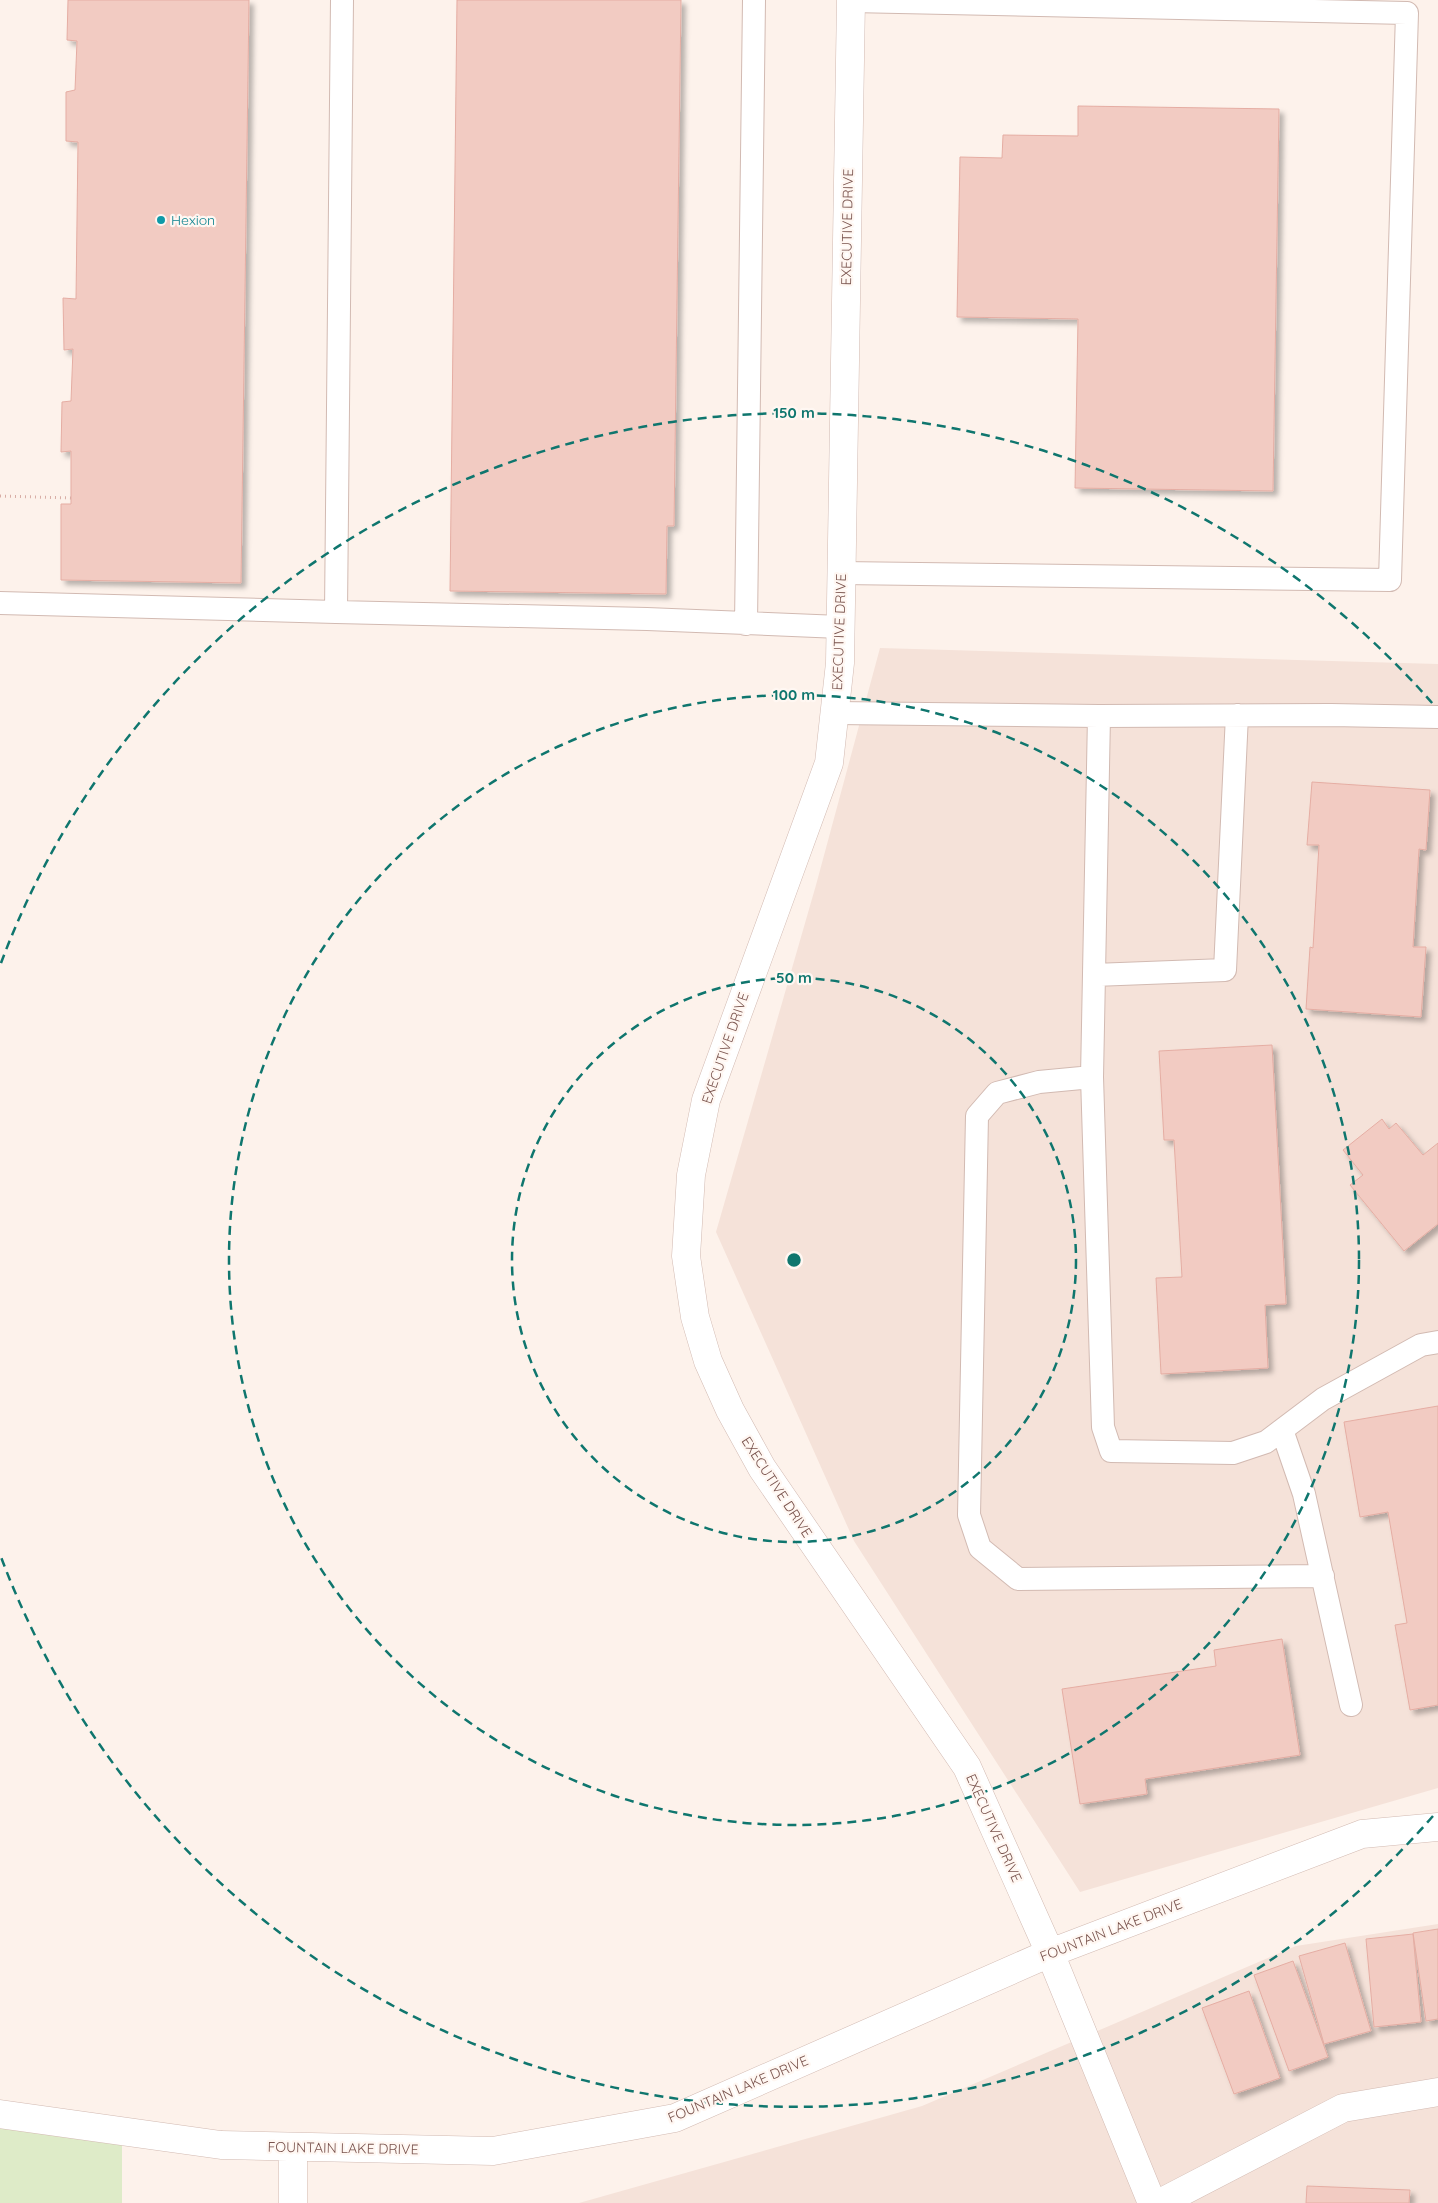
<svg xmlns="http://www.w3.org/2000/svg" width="1438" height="2203" font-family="Quicksand,sans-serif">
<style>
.residential{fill:#f5e2d9}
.green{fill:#deebc8}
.building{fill:#f2cbc2;stroke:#e5ada3;filter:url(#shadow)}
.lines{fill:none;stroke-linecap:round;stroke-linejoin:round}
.lane-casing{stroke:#d2bab2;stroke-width:24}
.street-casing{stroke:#d2bab2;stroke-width:29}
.path{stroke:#d8ada5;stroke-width:3;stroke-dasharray:1 4;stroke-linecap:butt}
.lane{stroke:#fff;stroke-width:22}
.street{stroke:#fff;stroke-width:28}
.ring{fill:none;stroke:#0f766e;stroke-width:2.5;stroke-dasharray:9 6}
.culture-dot{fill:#0f9aa8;stroke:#fff7f2;stroke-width:2}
.labels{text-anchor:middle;stroke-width:4.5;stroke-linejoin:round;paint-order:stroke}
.culture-label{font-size:14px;fill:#0d838f;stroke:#fff7f2;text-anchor:start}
.street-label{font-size:14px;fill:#79534d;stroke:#fff7f2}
.centre{fill:#0f766e;stroke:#fff7f2;stroke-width:2.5}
.ring-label{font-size:15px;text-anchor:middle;font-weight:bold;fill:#0f766e;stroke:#fff7f2;stroke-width:4.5;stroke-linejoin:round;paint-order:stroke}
</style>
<defs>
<filter id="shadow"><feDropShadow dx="4.5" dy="4.5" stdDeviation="2.5" flood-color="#0004"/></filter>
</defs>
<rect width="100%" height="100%" fill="#fdf2eb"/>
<!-- residential -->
<path class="residential" d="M 880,648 L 1438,664 L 1438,1788 L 1080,1892 L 854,1541 L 716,1232 L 816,885 Z
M 1438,1924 L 1438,2203 L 579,2203 L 922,2106 L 1296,1946 Z"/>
<!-- green -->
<path class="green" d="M 0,2108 L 122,2131 L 122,2203 L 0,2203 Z"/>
<!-- building -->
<path class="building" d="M 68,0 L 249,0 L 241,583 L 61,580 L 61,504 L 71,504 L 71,451 L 61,452 L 62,402 L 71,401 L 73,349 L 64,350 L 63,298 L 76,299 L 78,142 L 66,141 L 66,92 L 75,90 L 77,41 L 67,40 Z
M 457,0 L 681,0 L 674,526 L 667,526 L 666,594 L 450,591 Z
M 1078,106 L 1279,109 L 1273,491 L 1075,488 L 1078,319 L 957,317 L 960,157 L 1002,158 L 1003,135 L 1078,136 Z
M 1312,782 L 1430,790 L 1426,850 L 1419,849 L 1413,947 L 1426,947 L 1421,1017 L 1306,1009 L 1310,947 L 1313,948 L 1319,845 L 1307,845 Z
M 1272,1045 L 1286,1304 L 1265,1305 L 1268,1368 L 1161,1374 L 1156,1278 L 1182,1277 L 1174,1140 L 1164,1140 L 1159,1051 Z
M 1382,1119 L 1389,1129 L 1396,1123 L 1423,1155 L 1438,1143 L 1438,1224 L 1404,1251 L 1350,1185 L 1363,1175 L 1343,1150 Z
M 1438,1406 L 1438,1705 L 1410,1710 L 1395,1625 L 1407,1623 L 1388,1512 L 1360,1517 L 1344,1422 Z
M 1282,1639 L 1300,1755 L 1145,1779 L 1147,1794 L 1080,1804 L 1062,1689 L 1216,1666 L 1214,1650 Z
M 1438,1929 L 1438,2019 L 1426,2021 L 1413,1933 Z
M 1413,1934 L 1421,2022 L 1374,2027 L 1366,1939 Z
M 1345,1943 L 1371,2031 L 1324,2044 L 1299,1956 Z
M 1293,1961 L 1328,2057 L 1289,2071 L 1254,1975 Z
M 1249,1991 L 1280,2078 L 1234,2094 L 1202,2008 Z
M 1307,2186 L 1410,2190 L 1409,2203 L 1306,2203 Z"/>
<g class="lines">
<defs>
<path id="lane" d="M 342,0 L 336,612 L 647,619 L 840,627
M 841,573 L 1390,580 L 1407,13 L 851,1
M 0,603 L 336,612
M 746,624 L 754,0
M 835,713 L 1099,716 L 1331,715 L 1438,717
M 1099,716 L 1092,1077 L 1103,1427 L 1111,1451 L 1233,1453 L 1266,1442 L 1323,1399 L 1421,1345 L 1438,1342
M 1094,975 L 1225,970 L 1237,715
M 1092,1077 L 1039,1082 L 997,1093 L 977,1116 L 969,1515 L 980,1548 L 1018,1579 L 1323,1576
M 1282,1430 L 1304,1494 L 1351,1705"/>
<path id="street" d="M 851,0 L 840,663 L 829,763 L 706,1100 L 691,1175 L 686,1256 L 695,1317 L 708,1361 L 730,1410 L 762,1468 L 967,1767 L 1050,1953 L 1152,2203
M 0,2114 L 221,2145 L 493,2151 L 675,2118 L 1050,1953 L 1362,1834 L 1438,1827
M 293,2147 L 293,2203
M 1160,2203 L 1343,2108 L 1438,2092"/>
</defs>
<!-- lane casing -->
<use href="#lane" class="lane-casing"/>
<!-- street casing -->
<use href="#street" class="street-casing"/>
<!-- path -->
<path class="path" d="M 0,496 L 71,498"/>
<!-- lane -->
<use href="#lane" class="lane"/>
<!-- street -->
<use href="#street" class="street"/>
</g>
<!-- distance rings -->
<g class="ring">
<circle cx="794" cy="1260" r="282"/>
<circle cx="794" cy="1260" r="565"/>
<path d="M1433 1816A847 847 0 0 1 1 1557M1 963A847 847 0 0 1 1433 704"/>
</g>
<!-- markers -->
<circle class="culture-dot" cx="161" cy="220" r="5"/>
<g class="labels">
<!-- culture labels -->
<g class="culture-label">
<text x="171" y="225">Hexion</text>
</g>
<!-- street labels -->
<g class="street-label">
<text transform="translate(847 227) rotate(-89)" y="5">EXECUTIVE DRIVE</text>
<text transform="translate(839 632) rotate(-88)" y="5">EXECUTIVE DRIVE</text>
<text transform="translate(725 1048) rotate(-71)" y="5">EXECUTIVE DRIVE</text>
<text transform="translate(777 1487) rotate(57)" y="5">EXECUTIVE DRIVE</text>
<text transform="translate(994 1828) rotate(66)" y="5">EXECUTIVE DRIVE</text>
<text transform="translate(1111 1930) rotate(-21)" y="5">FOUNTAIN LAKE DRIVE</text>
<text transform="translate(738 2089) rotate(-23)" y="5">FOUNTAIN LAKE DRIVE</text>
<text transform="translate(343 2148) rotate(1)" y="5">FOUNTAIN LAKE DRIVE</text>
</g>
</g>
<circle cx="794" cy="1260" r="8" class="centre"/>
<g class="ring-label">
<text x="794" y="418">150 m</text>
<text x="794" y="700">100 m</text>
<text x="794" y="983">50 m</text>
</g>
</svg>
